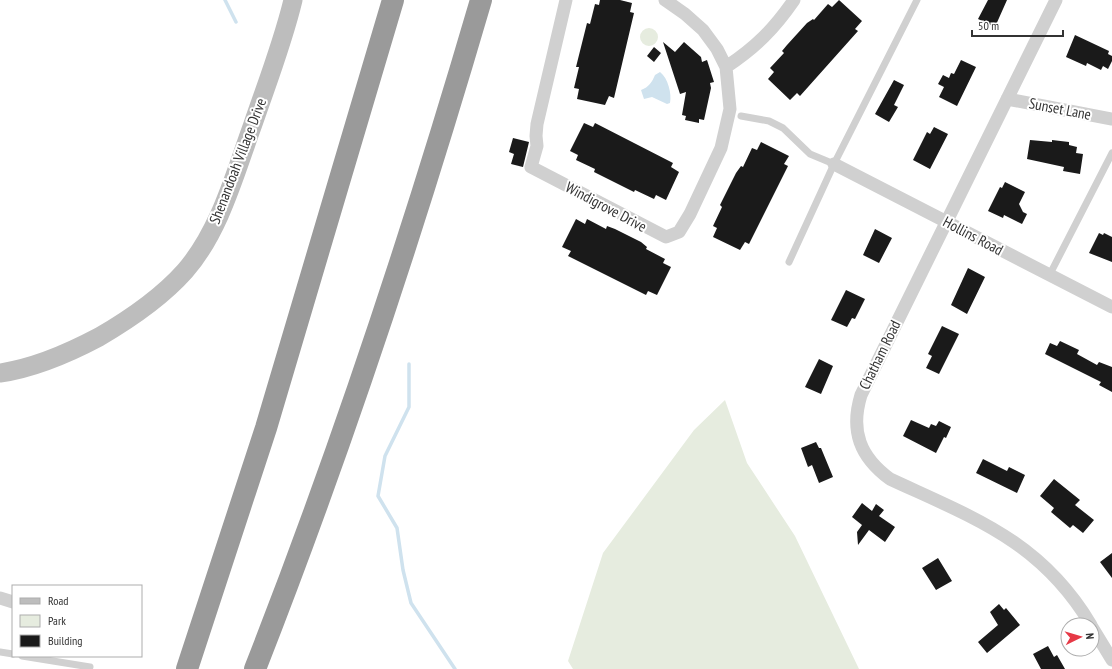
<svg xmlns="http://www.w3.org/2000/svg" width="1112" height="669" font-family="'PT Sans Narrow',sans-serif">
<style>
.green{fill:#e6ecdf}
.water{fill:#cfe2ee}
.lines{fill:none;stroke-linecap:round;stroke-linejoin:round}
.stream{stroke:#cfe2ee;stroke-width:3.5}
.building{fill:#1a1a1a}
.lane{stroke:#d0d0d0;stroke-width:7}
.street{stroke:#d0d0d0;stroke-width:13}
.secondary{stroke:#bdbdbd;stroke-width:19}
.highway{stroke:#9a9a9a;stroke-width:22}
.labels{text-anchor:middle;stroke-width:4;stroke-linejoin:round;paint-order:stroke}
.street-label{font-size:15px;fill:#333;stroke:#fff}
</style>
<rect width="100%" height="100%" fill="#fff"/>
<!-- green -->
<path class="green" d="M640 37a9 9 0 1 1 18 0a9 9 0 1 1-18 0Z
M 725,400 L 747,463 L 795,536 L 859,669 L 573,669 L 568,661 L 603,553 L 694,430 Z"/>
<!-- water -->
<path class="water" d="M 660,72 C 668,78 672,94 670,103 L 667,104 L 652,97 L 644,99 L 641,90 C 649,87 652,82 655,75 Z"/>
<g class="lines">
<!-- stream -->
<path class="stream" d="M 225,0 L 236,22
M 409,364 L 409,407 L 385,456 L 378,496 L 397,528 L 403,570 L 411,603 L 455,669"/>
</g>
<!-- building -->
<path class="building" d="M 600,0 L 620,0 L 632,3 L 630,12 L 634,13 L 614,98 L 609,96 L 605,105 L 577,99 L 579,89 L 574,88 L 579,67 L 576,67 L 587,23 L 590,24 L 595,4 L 599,5 Z
M 839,0 L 862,21 L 855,29 L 858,31 L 800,96 L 797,93 L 790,100 L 768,79 L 774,72 L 770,68 L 784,53 L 782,51 L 787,45 L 807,23 L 813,19 L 814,20 L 828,4 L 832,7 Z
M 988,0 L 1007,0 L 995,27 L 978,19 Z
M 1075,35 L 1109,51 L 1108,54 L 1112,56 L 1112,61 L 1108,69 L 1103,66 L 1101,70 L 1087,63 L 1086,66 L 1066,57 Z
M 663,42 L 675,52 L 684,42 L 701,57 L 702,62 L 707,60 L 714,82 L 710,83 L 711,88 L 704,120 L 699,119 L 699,123 L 685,120 L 686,116 L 682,115 L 686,92 L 680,94 Z
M 654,47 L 661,53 L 654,62 L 647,56 Z
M 961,60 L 976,67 L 957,106 L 939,97 L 944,87 L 938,84 L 943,75 L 949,78 L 951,73 L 954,74 Z
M 894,80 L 904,85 L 894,105 L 898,107 L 889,122 L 875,114 Z
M 584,123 L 593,127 L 595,123 L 673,163 L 671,167 L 679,172 L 666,200 L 656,195 L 654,199 L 635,190 L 634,192 L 594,172 L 595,169 L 576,160 L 578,155 L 570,151 Z
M 934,127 L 948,134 L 930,169 L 913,160 L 927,132 L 930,134 Z
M 513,138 L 529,142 L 523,167 L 511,164 L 514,154 L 509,152 Z
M 1030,140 L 1052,142 L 1052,140 L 1069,142 L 1069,145 L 1077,147 L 1076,153 L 1083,154 L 1080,174 L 1063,171 L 1064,167 L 1027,159 Z
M 761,142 L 789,156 L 784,164 L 788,166 L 749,244 L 745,242 L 740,250 L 713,237 L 717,228 L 713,226 L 722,207 L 720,205 L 736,173 L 741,166 L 743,167 L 752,148 L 757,150 Z
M 1005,182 L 1025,192 L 1019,204 L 1023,212 L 1027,214 L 1022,224 L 1004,215 L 1003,218 L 988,211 L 1000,187 L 1002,188 Z
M 576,219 L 585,224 L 587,219 L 606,229 L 607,226 L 615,229 L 641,242 L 647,247 L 646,249 L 665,259 L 663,263 L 671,267 L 657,295 L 648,291 L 646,295 L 568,256 L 571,251 L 562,247 Z
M 875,229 L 892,238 L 879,263 L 863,255 Z
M 1099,233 L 1103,235 L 1104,233 L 1112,237 L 1112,262 L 1089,253 Z
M 968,268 L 985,277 L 967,314 L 951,305 Z
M 846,290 L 865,299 L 855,319 L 852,318 L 847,327 L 831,320 Z
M 942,326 L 959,334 L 939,374 L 926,368 L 932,356 L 928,354 Z
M 1060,341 L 1079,350 L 1077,354 L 1097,365 L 1099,362 L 1112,367 L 1112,392 L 1099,385 L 1101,382 L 1045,354 L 1050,343 L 1057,346 Z
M 819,359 L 833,366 L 821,394 L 805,387 Z
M 911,420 L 929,428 L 931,424 L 936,426 L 939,421 L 951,427 L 946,438 L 944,437 L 936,453 L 903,436 Z
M 816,442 L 819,448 L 821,448 L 833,477 L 819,483 L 812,465 L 808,467 L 801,448 Z
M 983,459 L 1007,471 L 1009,467 L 1025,475 L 1017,493 L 976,473 Z
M 1054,479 L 1080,500 L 1075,505 L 1094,520 L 1083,533 L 1073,525 L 1070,528 L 1051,512 L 1054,508 L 1040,496 Z
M 862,503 L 872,511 L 876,504 L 884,510 L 879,516 L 895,527 L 885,542 L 869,530 L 858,545 L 857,532 L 862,525 L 852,517 Z
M 1112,553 L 1112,578 L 1100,562 Z
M 938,558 L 952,581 L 936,590 L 922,568 Z
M 999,604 L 1004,610 L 1006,608 L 1020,625 L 987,653 L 978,642 L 998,625 L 990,612 Z
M 1048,646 L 1054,657 L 1057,655 L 1065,669 L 1041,669 L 1033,654 Z"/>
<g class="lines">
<!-- lane -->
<path class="lane" d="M 741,116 L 769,121 L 783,128 L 810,154 L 834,164
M 789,262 L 834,164 L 917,0
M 1049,276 L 1112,153
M 0,652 L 13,654
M 22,656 L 90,667"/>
<!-- street -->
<path class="street" d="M 566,0 L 537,124 L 536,136 L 537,146 L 531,167 L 666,237 L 679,232 L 690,214 L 721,148 L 730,109 L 726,67 L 717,49 L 703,30 L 685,14 L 665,0
M 1056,0 L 861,395 C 850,431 860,457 890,479 C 974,518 1041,541 1091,625
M 726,67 C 756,47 774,29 794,0
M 1007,99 L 1112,119
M 834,164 L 1112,307
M 0,598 L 13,602
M 1092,627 L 1112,660"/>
<!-- secondary -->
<path class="secondary" d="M 0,373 C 35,368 67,354 99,337 C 130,319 161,298 185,271 C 220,231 235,173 253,124 C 267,83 283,42 293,0"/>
<!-- highway -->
<path class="highway" d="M 187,669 L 266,428 L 393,0
M 255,669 C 341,450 415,226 481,0"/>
</g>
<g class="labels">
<!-- street labels -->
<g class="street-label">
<text transform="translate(1060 109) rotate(11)" y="5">Sunset Lane</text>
<text transform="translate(238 161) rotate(-69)" y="5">Shenandoah Village Drive</text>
<text transform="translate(606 207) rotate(28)" y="5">Windigrove Drive</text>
<text transform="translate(973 236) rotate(28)" y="5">Hollins Road</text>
<text transform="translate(880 355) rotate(-64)" y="5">Chatham Road</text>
</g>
</g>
<!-- legend -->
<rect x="12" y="585" width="130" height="72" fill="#ffffff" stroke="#adadad"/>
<rect x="20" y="598" width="20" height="6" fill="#bdbdbd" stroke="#adadad"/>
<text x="48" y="605" font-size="12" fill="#333333">Road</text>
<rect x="20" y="615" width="20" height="12" fill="#e6ecdf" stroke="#adadad"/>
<text x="48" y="625" font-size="12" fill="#333333">Park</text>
<rect x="20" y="635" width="20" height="12" fill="#1a1a1a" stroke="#adadad"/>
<text x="48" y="645" font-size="12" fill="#333333">Building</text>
<!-- north arrow -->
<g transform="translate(1080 637) rotate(85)"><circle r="19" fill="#ffffff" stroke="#adadad"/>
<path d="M0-3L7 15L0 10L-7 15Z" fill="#e63946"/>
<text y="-6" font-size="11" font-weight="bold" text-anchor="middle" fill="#333333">N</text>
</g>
<!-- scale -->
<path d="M972 30v6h91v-6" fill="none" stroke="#333333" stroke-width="2"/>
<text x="978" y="30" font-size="12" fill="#333333" stroke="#ffffff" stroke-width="3" paint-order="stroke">50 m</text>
</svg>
